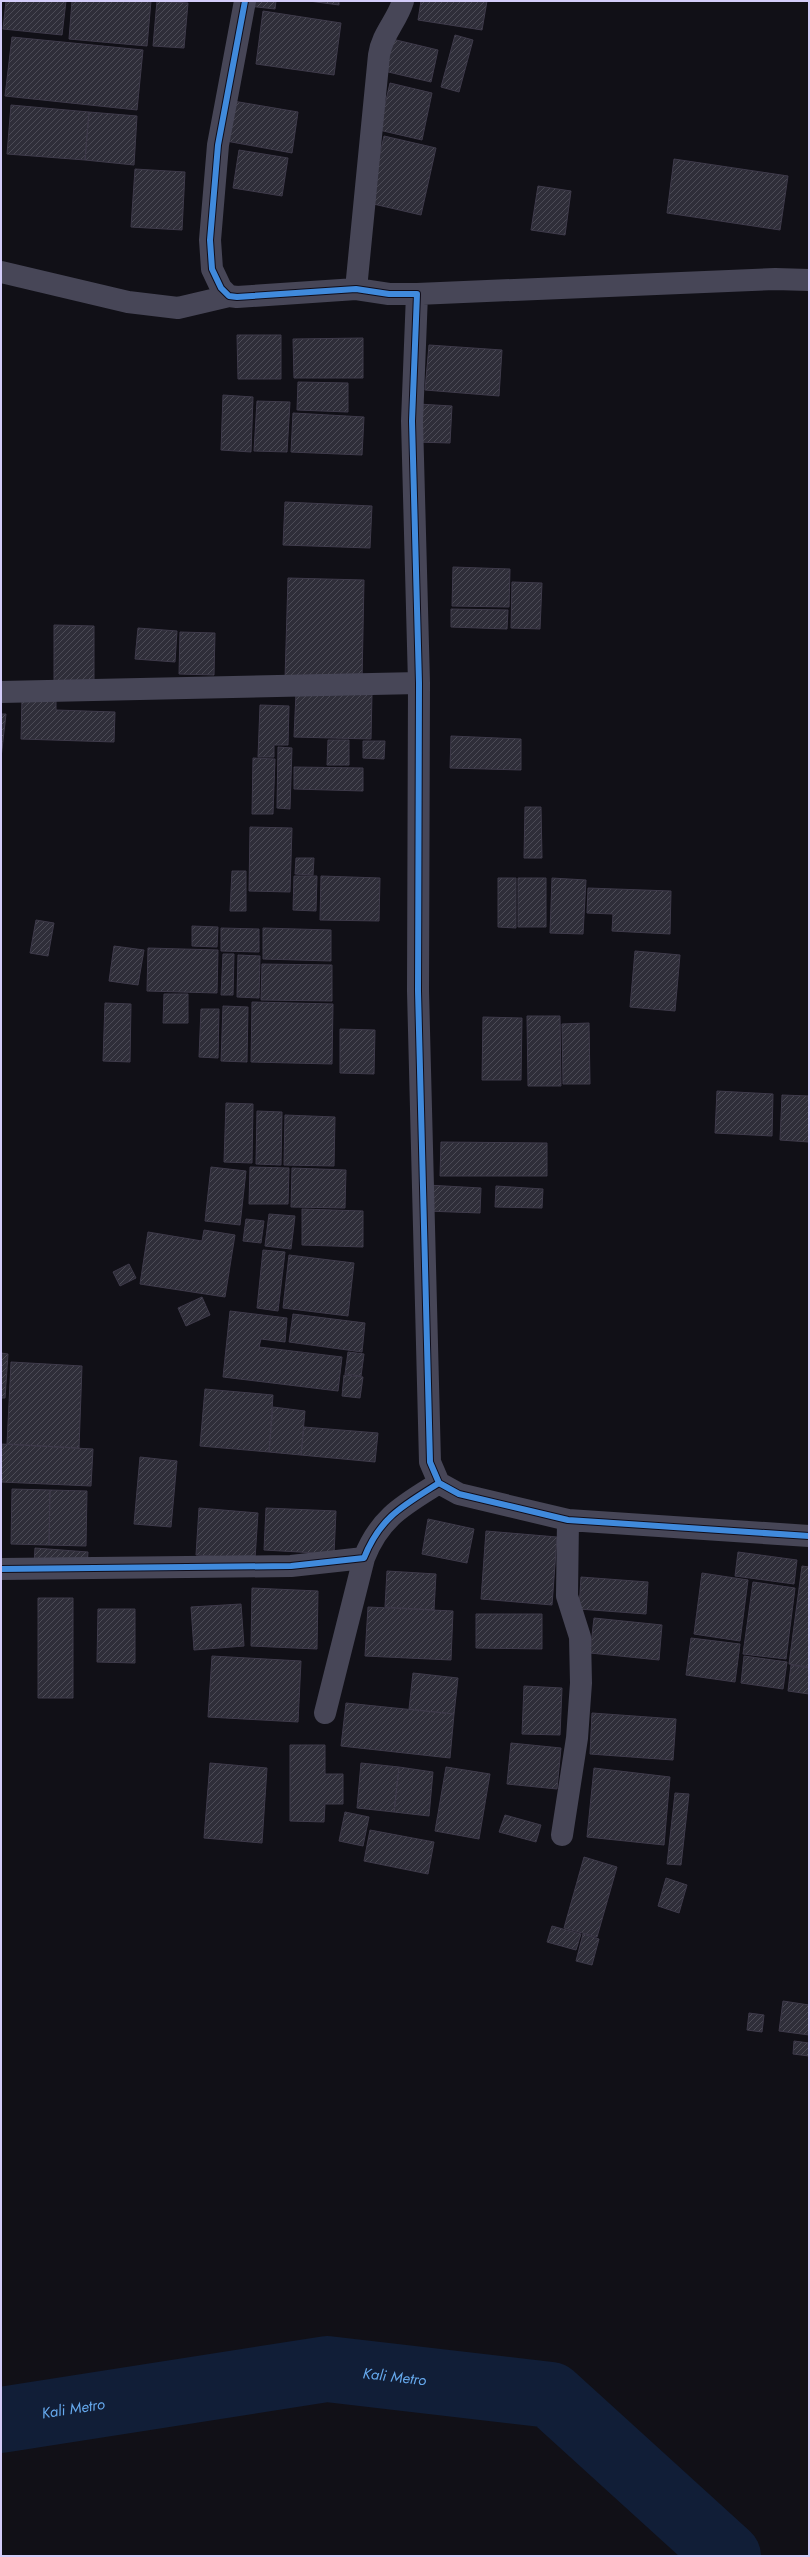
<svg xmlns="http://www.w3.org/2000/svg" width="810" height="2557" font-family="Jost,sans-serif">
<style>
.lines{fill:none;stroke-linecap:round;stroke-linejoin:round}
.river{stroke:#111e37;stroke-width:66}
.building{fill:url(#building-hatch);stroke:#3e3a4a}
.minor{stroke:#474657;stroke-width:22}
.cycleway-casing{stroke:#100d1a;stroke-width:8}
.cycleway{stroke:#408adc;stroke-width:6}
.labels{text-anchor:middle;stroke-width:4;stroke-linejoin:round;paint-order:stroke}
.water-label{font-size:15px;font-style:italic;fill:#66a9ed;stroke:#100d1a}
</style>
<defs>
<pattern id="building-hatch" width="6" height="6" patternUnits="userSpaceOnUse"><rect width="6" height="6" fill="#2f2e39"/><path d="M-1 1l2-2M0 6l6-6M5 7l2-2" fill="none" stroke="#4c4b56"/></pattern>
</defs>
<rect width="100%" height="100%" fill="#111017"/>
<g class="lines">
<!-- river -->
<path class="river" id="s1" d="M 1,2420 L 327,2369 L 551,2395 L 728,2556"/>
</g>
<!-- building -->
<path class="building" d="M 6,1 L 66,1 L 62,35 L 3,29 Z
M 72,1 L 151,1 L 147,46 L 69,39 Z
M 157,1 L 188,3 L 184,48 L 153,46 Z
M 248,1 L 276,1 L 275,9 L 248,6 Z
M 309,1 L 339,1 L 339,5 Z
M 421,1 L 487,1 L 482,30 L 418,20 Z
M 263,11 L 341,23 L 334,75 L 256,64 Z
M 455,35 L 473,40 L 459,92 L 441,87 Z
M 12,37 L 143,50 L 137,110 L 5,96 Z
M 392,39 L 438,50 L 431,82 L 384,71 Z
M 390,83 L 432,93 L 422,140 L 379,130 Z
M 233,101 L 298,112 L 292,153 L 226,141 Z
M 11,105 L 89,112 L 85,160 L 7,154 Z
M 89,112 L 137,116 L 134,165 L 85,160 Z
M 384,136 L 436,148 L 421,215 L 369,203 Z
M 239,150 L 288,158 L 282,196 L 233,188 Z
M 674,159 L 788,176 L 780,230 L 667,213 Z
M 135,169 L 185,172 L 182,230 L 131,227 Z
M 538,186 L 571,191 L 565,235 L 531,230 Z
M 237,335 L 281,335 L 281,379 L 238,379 Z
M 363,338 L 363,378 L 294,378 L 293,339 Z
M 429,345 L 502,350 L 499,396 L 425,390 Z
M 298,382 L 348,383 L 348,412 L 297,410 Z
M 223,395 L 253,397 L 251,452 L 221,450 Z
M 257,401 L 290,402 L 287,452 L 254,451 Z
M 418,404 L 452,406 L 450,443 L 416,442 Z
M 293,413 L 364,417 L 362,455 L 291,452 Z
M 285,502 L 372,506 L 370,548 L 283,545 Z
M 453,567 L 510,569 L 509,607 L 452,606 Z
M 288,578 L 364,580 L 362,681 L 285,679 Z
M 512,582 L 542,583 L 540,629 L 511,628 Z
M 451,609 L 508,610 L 507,629 L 451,627 Z
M 54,625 L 94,626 L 94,683 L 54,682 Z
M 138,628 L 177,631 L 175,662 L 135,659 Z
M 180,632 L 215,633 L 214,675 L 179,674 Z
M 296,693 L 372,694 L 371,739 L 294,737 Z
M 22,697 L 56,699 L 56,710 L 115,712 L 114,742 L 21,739 Z
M 260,705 L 289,706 L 288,745 L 274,745 L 274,757 L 258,757 Z
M 1,714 L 6,714 L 1,758 Z
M 451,736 L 521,739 L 521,770 L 450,768 Z
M 328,740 L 349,740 L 349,765 L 327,765 Z
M 363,741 L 385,741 L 384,759 L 363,758 Z
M 278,747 L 292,748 L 290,809 L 277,808 Z
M 253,758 L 275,759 L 273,814 L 252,814 Z
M 294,767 L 363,768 L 363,791 L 294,789 Z
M 525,807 L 541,807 L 542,858 L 524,858 Z
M 250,827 L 292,828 L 290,892 L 249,891 Z
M 296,858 L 314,858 L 313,875 L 295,874 Z
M 232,871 L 246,871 L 246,911 L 230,911 Z
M 294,876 L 317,876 L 316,911 L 293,910 Z
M 321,876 L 380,878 L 379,921 L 320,920 Z
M 498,878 L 516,878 L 516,928 L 498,927 Z
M 518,878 L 546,878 L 546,927 L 518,927 Z
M 552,878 L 586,880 L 583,934 L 550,933 Z
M 588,888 L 671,891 L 670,934 L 612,931 L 613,914 L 587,913 Z
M 36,920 L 54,923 L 48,956 L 30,953 Z
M 192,926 L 218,927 L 217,947 L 192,946 Z
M 221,928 L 259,929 L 259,952 L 221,951 Z
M 263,928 L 331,930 L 331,961 L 263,959 Z
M 114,946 L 144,950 L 138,985 L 109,981 Z
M 148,948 L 218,950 L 217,993 L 147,991 Z
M 635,951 L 680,955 L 675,1011 L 630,1007 Z
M 223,954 L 234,954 L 233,995 L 221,995 Z
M 238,955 L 260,956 L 259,998 L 237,997 Z
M 262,964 L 332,965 L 332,1001 L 261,1000 Z
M 164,994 L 188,994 L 188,1023 L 163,1023 Z
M 252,1002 L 333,1004 L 332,1064 L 251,1062 Z
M 105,1003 L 131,1004 L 130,1062 L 103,1061 Z
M 223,1006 L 248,1007 L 247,1062 L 221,1061 Z
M 201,1009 L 219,1009 L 218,1058 L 199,1057 Z
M 527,1016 L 560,1016 L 561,1086 L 528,1086 Z
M 483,1017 L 522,1018 L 521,1080 L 482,1080 Z
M 589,1023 L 590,1084 L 563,1084 L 562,1024 Z
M 340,1029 L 375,1030 L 374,1074 L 340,1073 Z
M 717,1091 L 773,1094 L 772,1136 L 715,1133 Z
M 782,1095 L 809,1096 L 809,1142 L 780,1140 Z
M 226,1103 L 253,1104 L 252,1163 L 224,1162 Z
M 257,1111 L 282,1112 L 281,1165 L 256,1164 Z
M 285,1115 L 335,1117 L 334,1166 L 284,1165 Z
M 441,1142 L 547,1143 L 547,1176 L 440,1176 Z
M 211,1167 L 246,1171 L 240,1225 L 205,1221 Z
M 250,1167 L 289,1168 L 288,1204 L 249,1204 Z
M 292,1168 L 346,1170 L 345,1208 L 291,1207 Z
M 427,1185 L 481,1188 L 480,1213 L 426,1211 Z
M 496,1186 L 543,1189 L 542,1208 L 495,1207 Z
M 302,1209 L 363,1211 L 363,1247 L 302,1245 Z
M 269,1214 L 295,1216 L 291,1249 L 265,1246 Z
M 246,1219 L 264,1221 L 261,1243 L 243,1241 Z
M 204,1230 L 235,1235 L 225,1297 L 140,1284 L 148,1232 L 202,1241 Z
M 263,1250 L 285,1252 L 278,1311 L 257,1308 Z
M 289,1255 L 354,1263 L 348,1316 L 283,1308 Z
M 129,1264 L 136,1278 L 120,1286 L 113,1272 Z
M 202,1297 L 210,1315 L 186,1326 L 178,1308 Z
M 230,1311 L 287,1318 L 285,1342 L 261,1339 L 259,1347 L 342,1357 L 338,1391 L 223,1377 Z
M 293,1314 L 365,1323 L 362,1352 L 289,1342 Z
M 348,1352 L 364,1354 L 361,1376 L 345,1374 Z
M 1,1353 L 8,1354 L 5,1398 L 1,1398 Z
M 11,1362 L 82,1366 L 79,1448 L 7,1444 Z
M 344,1375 L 363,1377 L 360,1398 L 342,1396 Z
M 205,1389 L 273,1395 L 269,1452 L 200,1446 Z
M 273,1407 L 305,1411 L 301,1455 L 269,1452 Z
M 304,1427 L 378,1433 L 375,1462 L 301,1455 Z
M 1,1444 L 93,1449 L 91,1486 L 1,1482 Z
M 140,1457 L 177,1461 L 171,1527 L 134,1524 Z
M 12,1489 L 50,1490 L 49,1545 L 11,1544 Z
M 50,1490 L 87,1491 L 86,1546 L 49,1545 Z
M 199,1508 L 258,1513 L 255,1559 L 196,1555 Z
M 266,1508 L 336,1511 L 334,1554 L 264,1550 Z
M 428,1519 L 474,1529 L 467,1563 L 422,1554 Z
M 486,1531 L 557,1537 L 552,1605 L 481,1599 Z
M 35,1548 L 88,1552 L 87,1567 L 34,1564 Z
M 738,1552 L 797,1560 L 794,1584 L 735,1576 Z
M 802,1566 L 809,1567 L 809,1667 L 789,1664 Z
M 387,1571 L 436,1574 L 434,1610 L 385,1607 Z
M 702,1573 L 748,1580 L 740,1641 L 694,1634 Z
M 581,1577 L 648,1582 L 646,1614 L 579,1609 Z
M 753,1582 L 795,1588 L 786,1659 L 743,1654 Z
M 252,1588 L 318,1591 L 317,1649 L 251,1646 Z
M 38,1598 L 73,1598 L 73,1698 L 38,1698 Z
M 241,1604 L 244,1646 L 194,1650 L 191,1607 Z
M 368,1607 L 453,1611 L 451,1660 L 365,1656 Z
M 98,1609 L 135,1609 L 135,1663 L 97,1662 Z
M 476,1614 L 542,1614 L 542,1649 L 476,1648 Z
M 594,1618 L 662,1625 L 659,1660 L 590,1653 Z
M 691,1638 L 740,1644 L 735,1682 L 686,1675 Z
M 212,1656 L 301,1661 L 298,1722 L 208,1717 Z
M 744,1656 L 787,1662 L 783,1689 L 741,1683 Z
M 791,1665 L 809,1668 L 809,1694 L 788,1691 Z
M 413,1673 L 458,1678 L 454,1714 L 409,1709 Z
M 524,1686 L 562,1688 L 560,1735 L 522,1734 Z
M 346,1703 L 454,1714 L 450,1758 L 341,1746 Z
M 592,1713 L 676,1719 L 673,1760 L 590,1754 Z
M 511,1743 L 561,1748 L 557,1789 L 507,1784 Z
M 290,1745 L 325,1745 L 325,1774 L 343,1774 L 343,1804 L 325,1804 L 324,1822 L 290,1821 Z
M 210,1763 L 267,1768 L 262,1843 L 204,1838 Z
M 361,1763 L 399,1767 L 394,1812 L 357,1808 Z
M 399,1767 L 433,1772 L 429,1816 L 394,1812 Z
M 446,1767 L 490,1774 L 479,1839 L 435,1831 Z
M 594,1768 L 670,1777 L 664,1845 L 587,1837 Z
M 675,1793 L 689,1794 L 681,1865 L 667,1864 Z
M 345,1812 L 369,1817 L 363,1846 L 339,1841 Z
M 505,1815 L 541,1825 L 536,1842 L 499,1832 Z
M 370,1830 L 434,1842 L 428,1874 L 364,1861 Z
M 584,1857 L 617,1867 L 597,1937 L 564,1928 Z
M 666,1878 L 687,1885 L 679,1913 L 658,1906 Z
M 552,1926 L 581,1934 L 576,1950 L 547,1942 Z
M 583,1934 L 599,1939 L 592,1965 L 576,1961 Z
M 783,2001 L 809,2005 L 809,2035 L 779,2031 Z
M 749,2013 L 764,2015 L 762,2032 L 747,2030 Z
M 794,2041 L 809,2043 L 809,2056 L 793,2054 Z"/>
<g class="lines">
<!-- minor -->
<path class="minor" d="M 245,1 L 218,145 L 210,240 L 212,269 L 221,288 L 229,296 L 237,297 L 356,289 L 389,294 L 417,294 L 412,421 L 419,683 L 418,991 L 430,1462 L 439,1483 L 459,1494 L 568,1520 L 809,1536
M 1,272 L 128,302 L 178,308 L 229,296
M 356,289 L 379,55 C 382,34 397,21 403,1
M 417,294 L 775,279 L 809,280
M 1,692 L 419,683
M 1,1569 L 291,1566 L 364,1558 C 380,1517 404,1505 439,1483
M 325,1713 L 364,1558
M 562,1835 L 577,1738 L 581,1683 L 580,1637 L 567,1596 L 568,1520"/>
<defs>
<path id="cycleway" d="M 245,1 L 218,145 L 210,240 L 212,269 L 221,288 L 229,296 L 237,297 L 356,289 L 389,294 L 417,294 L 412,421 L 419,683 L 418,991 L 430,1462 L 439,1483 L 459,1494 L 568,1520 L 809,1536
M 1,1569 L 291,1566 L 364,1558 C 380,1517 404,1505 439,1483"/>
</defs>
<!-- cycleway casing -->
<use href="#cycleway" class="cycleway-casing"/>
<!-- cycleway -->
<use href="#cycleway" class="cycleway"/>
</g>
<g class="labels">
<!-- water labels -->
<g class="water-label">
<text dy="5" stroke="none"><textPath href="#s1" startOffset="398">Kali Metro</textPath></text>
<text dy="5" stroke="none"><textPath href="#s1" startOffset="73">Kali Metro</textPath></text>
</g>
</g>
<!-- border -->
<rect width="810" height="2557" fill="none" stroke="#d3ccf9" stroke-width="4"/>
</svg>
